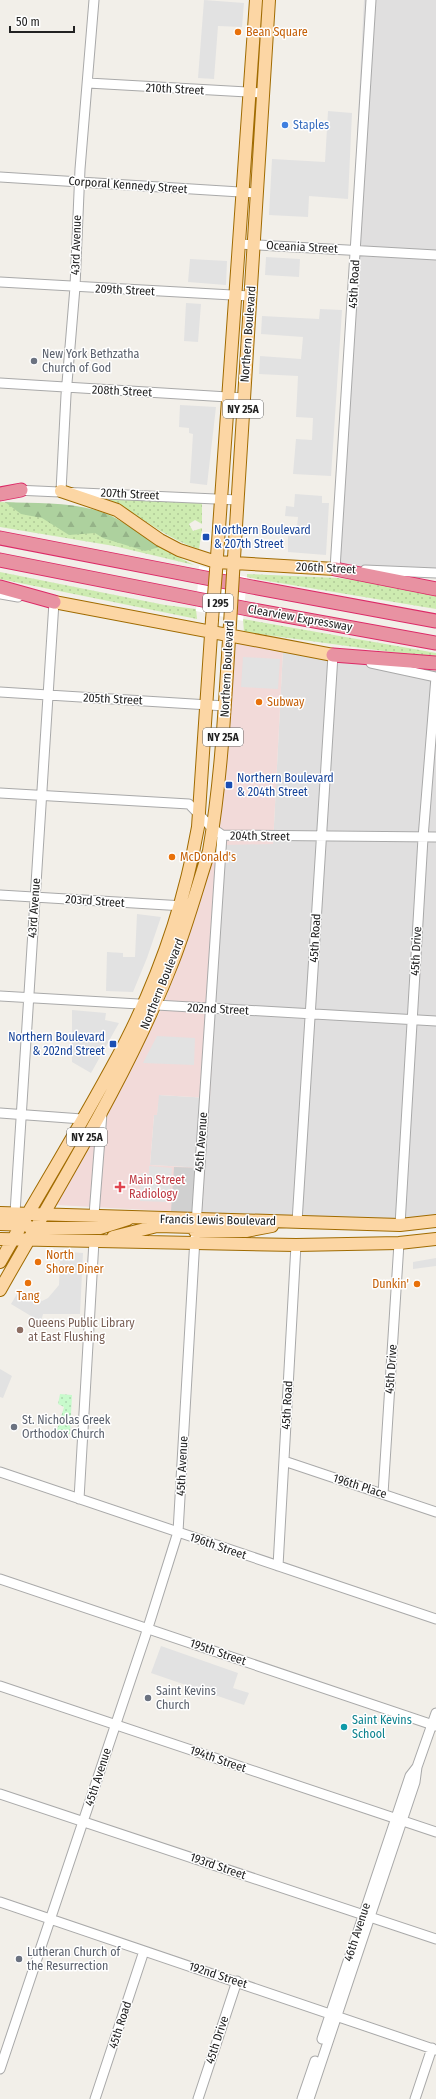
<svg xmlns="http://www.w3.org/2000/svg" width="436" height="2099" font-family="'Fira Sans Condensed',sans-serif">
<style>
.residential{fill:#e0dfdf}
.commercial{fill:#f2dad9}
.religious{fill:#d0d0d0}
.grass{fill:url(#grass-dots)}
.forest{fill:url(#forest-firs)}
.park{fill:url(#park-dots)}
.parking{fill:#e2e2e2}
.pier{fill:#fff}
.lines{fill:none;stroke-linecap:round;stroke-linejoin:round}
.minor-casing{stroke:#a9a9a9;stroke-width:11}
.major-casing{stroke:#a06b00;stroke-width:14}
.highway-casing{stroke:#dc2a67;stroke-width:15}
.minor{stroke:#fff;stroke-width:9}
.major{stroke:#fcd6a4;stroke-width:12}
.highway{stroke:#e892a2;stroke-width:13}
.major-bridge-casing{stroke:#a06b00;stroke-width:14;stroke-linecap:butt}
.major-bridge{stroke:#fcd6a4;stroke-width:12}
.food-dot{fill:#e8710a;stroke:#fff;stroke-width:1.5}
.shop-dot{fill:#3f7fe0;stroke:#fff;stroke-width:1.5}
.worship-dot{fill:#6b7280;stroke:#fff;stroke-width:1.5}
.transit-dot{fill:#1a4fb4;stroke:#fff;stroke-width:1.5}
.health-dot{fill:#e0444e;stroke:#fff;stroke-width:1.5}
.education-dot{fill:#8d6e63;stroke:#fff;stroke-width:1.5}
.culture-dot{fill:#0f9aa8;stroke:#fff;stroke-width:1.5}
.labels{text-anchor:middle;stroke-width:3;stroke-linejoin:round;paint-order:stroke}
.shield{fill:#fff;stroke:#646464;stroke-width:1}
.shield-label{font-size:11px;font-weight:bold;fill:#222}
.food-label{font-size:12px;fill:#c56008;stroke:#fff;text-anchor:start}
.street-label{font-size:12px;fill:#222;stroke:#fff}
.shop-label{font-size:12px;fill:#366cbe;stroke:#fff;text-anchor:start}
.worship-label{font-size:12px;fill:#5b616d;stroke:#fff;text-anchor:start}
.transit-label{font-size:12px;fill:#164399;stroke:#fff;text-anchor:start}
.health-label{font-size:12px;fill:#be3a42;stroke:#fff;text-anchor:start}
.education-label{font-size:12px;fill:#785e54;stroke:#fff;text-anchor:start}
.culture-label{font-size:12px;fill:#0d838f;stroke:#fff;text-anchor:start}
</style>
<defs>
<pattern id="grass-dots" width="8" height="8" patternUnits="userSpaceOnUse"><rect width="8" height="8" fill="#cdebb0"/><path d="M2 2h.1M6 6h.1" fill="none" stroke="#b0c997" stroke-width="1.8" stroke-linecap="round"/></pattern>
<pattern id="forest-firs" width="22" height="20" patternUnits="userSpaceOnUse"><rect width="22" height="20" fill="#add19e"/><path d="M5 1l3.5 6h-7zM16 11l3.5 6h-7z" fill="#95b388"/></pattern>
<pattern id="park-dots" width="8" height="8" patternUnits="userSpaceOnUse"><rect width="8" height="8" fill="#c8facc"/><path d="M2 2h.1M6 6h.1" fill="none" stroke="#acd6af" stroke-width="1.8" stroke-linecap="round"/></pattern>
</defs>
<rect width="100%" height="100%" fill="#f2efe9"/>
<!-- residential -->
<path class="residential" d="M 364,0 L 436,0 L 436,577 L 335,569 Z
M 283,649 L 436,678 L 436,1217 L 361,1221 L 202,1213 L 205,1168 L 150,1165 L 154,1115 L 157,1114 L 158,1095 L 209,1098 L 224,844 L 273,844 Z"/>
<!-- commercial -->
<path class="commercial" d="M 236,642 L 283,649 L 273,844 L 224,845 L 210,1098 L 159,1095 L 157,1115 L 154,1115 L 150,1165 L 205,1168 L 202,1213 L 56,1205 L 160,1012 L 187,943 L 213,854 L 226,773 Z"/>
<!-- religious -->
<path class="religious" d="M 174,1167 L 205,1168 L 202,1213 L 171,1211 Z"/>
<!-- grass -->
<path class="grass" d="M 106,498 L 202,503 L 202,524 L 195,520 L 189,524 L 193,531 L 202,528 L 202,530 L 199,549 C 165,539 138,513 106,498 Z
M 0,502 L 68,506 L 99,511 L 112,516 L 168,552 L 194,565 L 114,546 L 0,527 Z
M 0,572 L 165,605 L 196,609 L 197,619 L 0,579 Z
M 247,574 L 337,578 L 384,583 L 436,595 L 436,609 L 262,580 L 247,577 Z
M 243,619 L 414,649 L 436,653 L 436,656 L 398,653 L 244,632 Z"/>
<!-- forest -->
<path class="forest" d="M 5,502 C 39,504 80,501 111,516 C 128,524 144,537 160,547 L 145,551 L 103,538 L 95,533 L 69,535 L 42,518 L 21,514 Z"/>
<!-- park -->
<path class="park" d="M 60,1394 L 72,1395 L 70,1434 L 67,1434 L 67,1436 L 56,1433 L 64,1407 L 58,1404 Z"/>
<!-- parking -->
<path class="parking" d="M 204,0 L 244,3 L 242,27 L 218,26 L 214,79 L 198,78 Z
M 328,111 L 352,113 L 348,199 L 309,196 L 308,217 L 269,215 L 272,159 L 325,162 Z
M 266,257 L 300,259 L 299,277 L 265,275 Z
M 190,259 L 227,261 L 226,285 L 188,282 Z
M 186,303 L 201,304 L 198,342 L 184,341 Z
M 320,309 L 342,310 L 331,476 L 293,474 L 296,439 L 312,440 L 313,418 L 296,417 L 298,376 L 259,374 L 260,356 L 301,359 L 303,337 L 261,334 L 262,316 L 319,319 Z
M 180,405 L 216,407 L 207,485 L 190,483 L 193,434 L 189,433 L 189,428 L 179,427 Z
M 295,494 L 322,496 L 322,503 L 329,503 L 326,555 L 288,552 L 288,536 L 296,536 L 298,517 L 285,516 L 286,506 L 294,507 Z
M 243,657 L 280,659 L 278,689 L 241,687 Z
M 137,914 L 161,917 L 147,958 L 133,992 L 106,991 L 107,952 L 123,953 L 123,957 L 135,957 Z
M 72,1010 L 106,1013 L 105,1020 L 119,1023 L 91,1073 L 72,1062 Z
M 157,1036 L 195,1038 L 194,1065 L 143,1063 Z
M 149,1166 L 172,1168 L 169,1202 L 140,1201 L 141,1173 L 149,1174 Z
M 54,1251 L 83,1253 L 80,1314 L 43,1314 L 41,1322 L 11,1304 L 20,1289 L 42,1301 L 48,1298 L 59,1285 L 60,1261 L 53,1260 Z
M 436,1258 L 436,1266 L 413,1269 L 413,1262 Z
M 0,1369 L 12,1376 L 3,1398 L 0,1397 Z
M 161,1646 L 238,1673 L 233,1688 L 249,1693 L 244,1705 L 151,1673 Z"/>
<!-- pier -->
<path class="pier" d="M 199,566 L 247,577 L 243,621 L 196,611 Z"/>
<g class="lines">
<defs>
<path id="minor" d="M 88,83 L 263,93
M 0,177 L 257,193
M 239,244 L 436,255
M 0,282 L 250,296
M 0,383 L 244,398
M 15,490 L 238,500
M 61,491 L 66,395 L 75,287 L 80,169 L 94,0
M 341,569 L 335,569 L 371,0
M 365,570 L 436,573
M 0,594 L 18,597
M 371,663 L 436,677
M 0,692 L 225,706
M 0,793 L 189,804 L 212,828 L 222,835 L 436,837
M 0,895 L 184,906
M 0,996 L 436,1021
M 0,1113 L 82,1119
M 15,1213 L 54,602 L 48,601
M 94,1215 L 102,1113
M 297,1222 L 333,655 L 337,655
M 196,1225 L 222,835
M 400,1225 L 423,838 L 436,677
M 284,1461 L 436,1512
M 0,1472 L 436,1619
M 383,1494 L 399,1243
M 79,1499 L 94,1241
M 278,1566 L 296,1245
M 0,1579 L 436,1726
M 0,1686 L 436,1832
M 0,1794 L 436,1939
M 0,1902 L 436,2050
M 322,2039 L 410,1776 L 417,1767
M 0,2069 L 145,1637 L 178,1532 L 195,1238
M 95,2099 L 144,1951
M 198,2099 L 237,1981
M 302,2099 L 315,2061
M 309,2099 L 415,1782 L 417,1767 L 436,1713
M 415,2099 L 432,2048"/>
<path id="major" d="M 61,491 L 117,510 L 160,540 L 179,550 L 216,562 L 335,569
M 216,571 L 256,0
M 233,574 L 269,0
M 54,602 L 333,655
M 0,1213 L 400,1225 L 436,1221
M 0,1224 L 27,1225
M 30,1228 L 100,1228 L 128,1219
M 195,1231 L 246,1231 L 272,1226
M 113,1237 L 157,1226 L 195,1227
M 0,1239 L 296,1245 L 399,1243 L 436,1239
M 0,1262 C 42,1188 87,1116 126,1041 C 160,974 185,900 198,827 L 212,620
M 0,1290 C 61,1182 128,1076 173,961 C 187,925 197,888 209,851 C 222,776 225,700 230,624"/>
<path id="highway" d="M 0,494 L 21,490
M 0,538 L 252,587 L 436,621
M 0,560 L 248,609 L 436,643
M 335,569 L 436,589
M 0,587 L 54,602
M 333,655 L 436,663"/>
</defs>
<!-- minor casing -->
<use href="#minor" class="minor-casing"/>
<!-- major casing -->
<use href="#major" class="major-casing"/>
<!-- highway casing -->
<use href="#highway" class="highway-casing"/>
<!-- minor -->
<use href="#minor" class="minor"/>
<!-- major -->
<use href="#major" class="major"/>
<!-- highway -->
<use href="#highway" class="highway"/>
<defs>
<path id="major-bridge" d="M 212,620 L 216,571
M 230,624 L 233,574"/>
</defs>
<!-- major-bridge casing -->
<use href="#major-bridge" class="major-bridge-casing"/>
<!-- major-bridge -->
<use href="#major-bridge" class="major-bridge"/>
</g>
<!-- markers -->
<g class="food-dot">
<circle cx="238" cy="32" r="4"/>
<circle cx="259" cy="702" r="4"/>
<circle cx="172" cy="857" r="4"/>
<circle cx="38" cy="1262" r="4"/>
<circle cx="28" cy="1283" r="4"/>
<circle cx="417" cy="1284" r="4"/>
</g>
<circle class="shop-dot" cx="285" cy="125" r="4"/>
<g class="worship-dot">
<circle cx="34" cy="361" r="4"/>
<circle cx="14" cy="1427" r="4"/>
<circle cx="148" cy="1698" r="4"/>
<circle cx="19" cy="1959" r="4"/>
</g>
<g class="transit-dot">
<rect x="202" y="533" width="8" height="8" rx="2"/>
<rect x="225" y="781" width="8" height="8" rx="2"/>
<rect x="109" y="1040" width="8" height="8" rx="2"/>
</g>
<path class="health-dot" d="M118 1181h4v4h4v4h-4v4h-4v-4h-4v-4h4z"/>
<circle class="education-dot" cx="20" cy="1330" r="4"/>
<circle class="culture-dot" cx="344" cy="1727" r="4"/>
<g class="labels">
<!-- shield labels -->
<g class="shield">
<rect x="223" y="400" width="40" height="18" rx="3"/>
<rect x="203" y="594" width="30" height="18" rx="3"/>
<rect x="203" y="728" width="40" height="18" rx="3"/>
<rect x="67" y="1128" width="40" height="18" rx="3"/>
</g>
<g class="shield-label">
<text x="243" y="413">NY 25A</text>
<text x="218" y="607">I 295</text>
<text x="223" y="741">NY 25A</text>
<text x="87" y="1141">NY 25A</text>
</g>
<!-- food labels -->
<g class="food-label">
<text x="246" y="36">Bean Square</text>
<text x="267" y="706">Subway</text>
<text x="180" y="861">McDonald's</text>
<text x="46" y="1259">North<tspan x="46" dy="14">Shore Diner</tspan></text>
<text x="409" y="1288" text-anchor="end">Dunkin'</text>
<text x="28" y="1300" text-anchor="middle">Tang</text>
</g>
<!-- street labels -->
<g class="street-label">
<text transform="translate(175 89) rotate(3)" y="4">210th Street</text>
<text transform="translate(128 185) rotate(4)" y="4">Corporal Kennedy Street</text>
<text transform="translate(76 245) rotate(-88)" y="4">43rd Avenue</text>
<text transform="translate(302 247) rotate(3)" y="4">Oceania Street</text>
<text transform="translate(354 284) rotate(-87)" y="4">45th Road</text>
<text transform="translate(125 290) rotate(3)" y="4">209th Street</text>
<text transform="translate(248 334) rotate(-86)" y="4">Northern Boulevard</text>
<text transform="translate(122 391) rotate(3)" y="4">208th Street</text>
<text transform="translate(130 494) rotate(3)" y="4">207th Street</text>
<text transform="translate(326 568) rotate(3)" y="4">206th Street</text>
<text transform="translate(300 618) rotate(10)" y="4">Clearview Expressway</text>
<text transform="translate(227 669) rotate(-87)" y="4">Northern Boulevard</text>
<text transform="translate(113 699) rotate(3)" y="4">205th Street</text>
<text transform="translate(260 836) rotate(1)" y="4">204th Street</text>
<text transform="translate(95 901) rotate(4)" y="4">203rd Street</text>
<text transform="translate(34 908) rotate(-86)" y="4">43rd Avenue</text>
<text transform="translate(315 938) rotate(-87)" y="4">45th Road</text>
<text transform="translate(416 951) rotate(-87)" y="4">45th Drive</text>
<text transform="translate(162 984) rotate(-68)" y="4">Northern Boulevard</text>
<text transform="translate(218 1009) rotate(3)" y="4">202nd Street</text>
<text transform="translate(201 1142) rotate(-86)" y="4">45th Avenue</text>
<text transform="translate(218 1220) rotate(1)" y="4">Francis Lewis Boulevard</text>
<text transform="translate(391 1369) rotate(-86)" y="4">45th Drive</text>
<text transform="translate(287 1405) rotate(-87)" y="4">45th Road</text>
<text transform="translate(182 1466) rotate(-87)" y="4">45th Avenue</text>
<text transform="translate(360 1486) rotate(18)" y="4">196th Place</text>
<text transform="translate(218 1546) rotate(19)" y="4">196th Street</text>
<text transform="translate(218 1652) rotate(19)" y="4">195th Street</text>
<text transform="translate(218 1759) rotate(19)" y="4">194th Street</text>
<text transform="translate(98 1777) rotate(-72)" y="4">45th Avenue</text>
<text transform="translate(218 1866) rotate(19)" y="4">193rd Street</text>
<text transform="translate(357 1932) rotate(-72)" y="4">46th Avenue</text>
<text transform="translate(218 1975) rotate(18)" y="4">192nd Street</text>
<text transform="translate(120 2025) rotate(-72)" y="4">45th Road</text>
<text transform="translate(217 2040) rotate(-72)" y="4">45th Drive</text>
</g>
<!-- shop labels -->
<g class="shop-label">
<text x="293" y="129">Staples</text>
</g>
<!-- worship labels -->
<g class="worship-label">
<text x="42" y="358">New York Bethzatha<tspan x="42" dy="14">Church of God</tspan></text>
<text x="22" y="1424">St. Nicholas Greek<tspan x="22" dy="14">Orthodox Church</tspan></text>
<text x="156" y="1695">Saint Kevins<tspan x="156" dy="14">Church</tspan></text>
<text x="27" y="1956">Lutheran Church of<tspan x="27" dy="14">the Resurrection</tspan></text>
</g>
<!-- transit labels -->
<g class="transit-label">
<text x="214" y="534">Northern Boulevard<tspan x="214" dy="14">&amp; 207th Street</tspan></text>
<text x="237" y="782">Northern Boulevard<tspan x="237" dy="14">&amp; 204th Street</tspan></text>
<text x="105" y="1041" text-anchor="end">Northern Boulevard<tspan x="105" dy="14">&amp; 202nd Street</tspan></text>
</g>
<!-- health labels -->
<g class="health-label">
<text x="129" y="1184">Main Street<tspan x="129" dy="14">Radiology</tspan></text>
</g>
<!-- education labels -->
<g class="education-label">
<text x="28" y="1327">Queens Public Library<tspan x="28" dy="14">at East Flushing</tspan></text>
</g>
<!-- culture labels -->
<g class="culture-label">
<text x="352" y="1724">Saint Kevins<tspan x="352" dy="14">School</tspan></text>
</g>
</g>
<!-- scale -->
<path d="M10 26v6h64v-6" fill="none" stroke="#222222" stroke-width="2"/>
<text x="16" y="26" font-size="12" fill="#222222" stroke="#ffffff" stroke-width="3" paint-order="stroke">50 m</text>
</svg>
